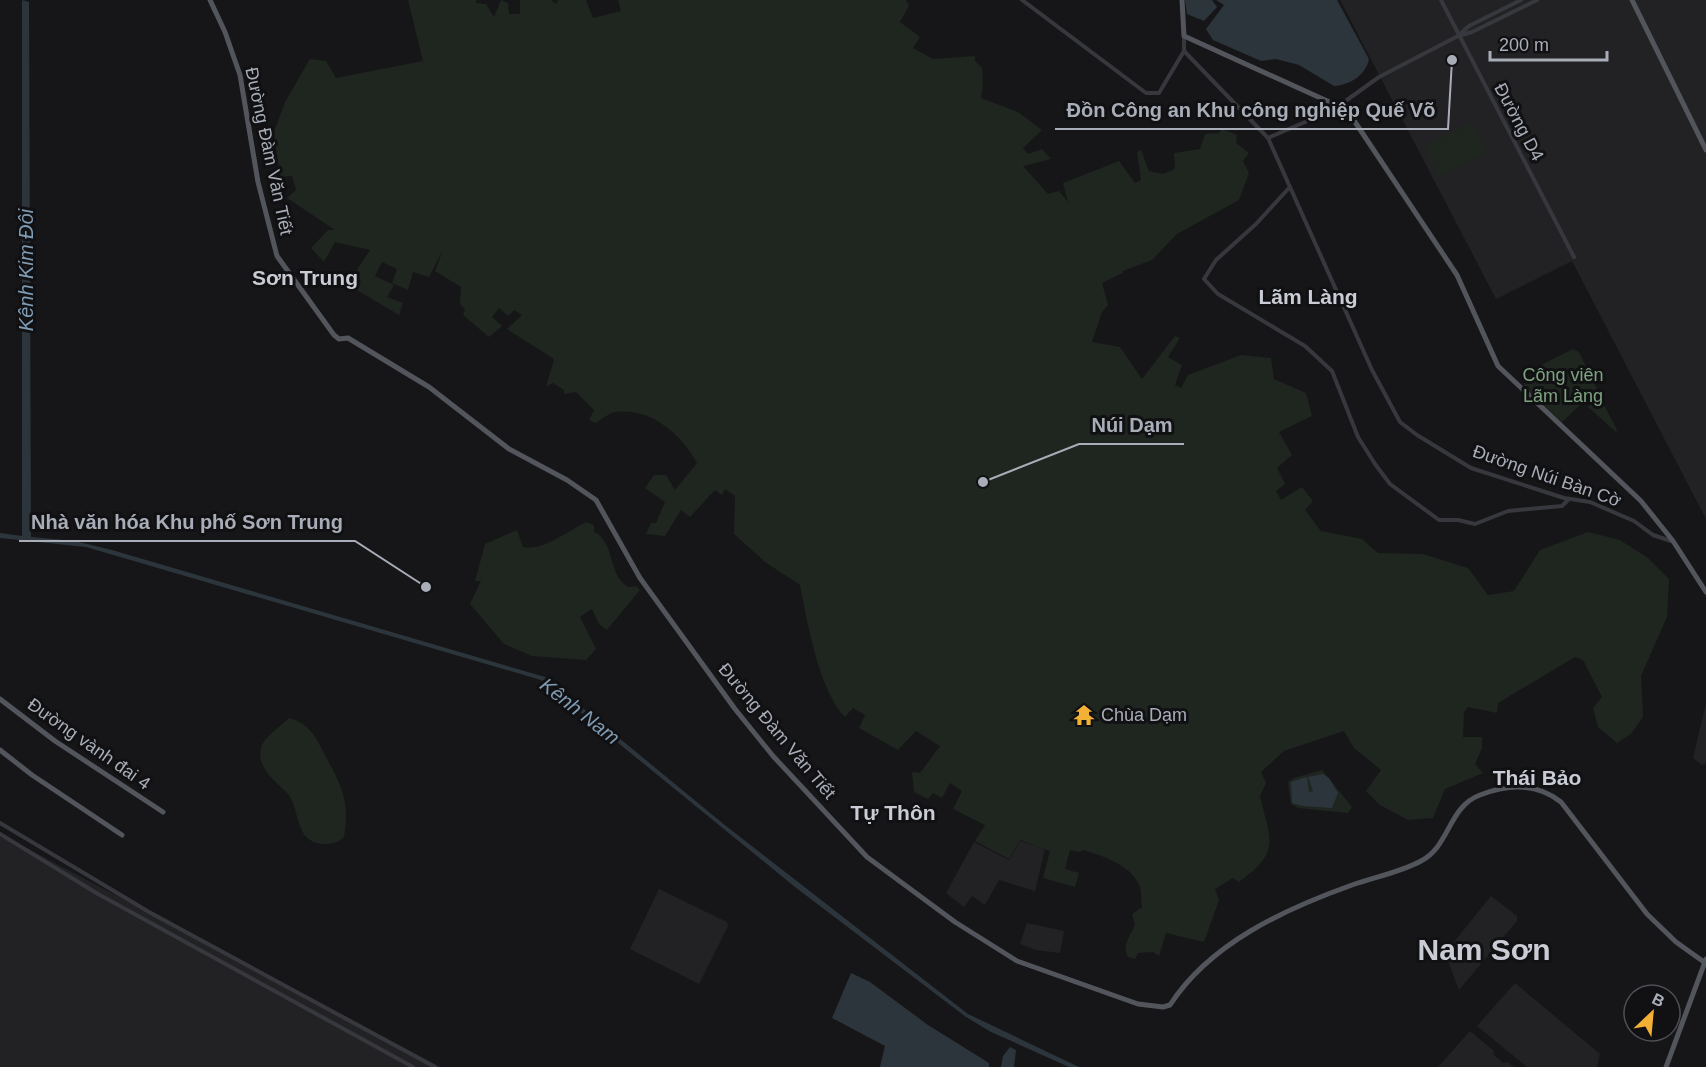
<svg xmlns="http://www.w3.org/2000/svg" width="1706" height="1067" font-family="Helvetica,sans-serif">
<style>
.built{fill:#222225}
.green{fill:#1e261f}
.water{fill:#2c353c}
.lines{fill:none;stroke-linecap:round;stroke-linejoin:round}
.minor{stroke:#37383d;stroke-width:4}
.major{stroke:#53555c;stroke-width:5}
.labels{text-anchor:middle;stroke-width:6;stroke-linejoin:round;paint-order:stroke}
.street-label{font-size:18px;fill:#a8adb8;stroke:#111113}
.park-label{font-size:18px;fill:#7fa381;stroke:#111113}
.poi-label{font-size:18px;fill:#a8adb8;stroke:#111113;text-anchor:start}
.water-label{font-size:20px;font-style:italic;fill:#7f9bb3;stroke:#111113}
.quarter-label{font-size:21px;font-weight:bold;fill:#c9ccd4;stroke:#111113}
.town-label{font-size:30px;font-weight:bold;fill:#c9ccd4;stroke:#111113}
.leader{fill:none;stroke:#a8adb8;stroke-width:2}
.callout-dot{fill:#a8adb8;stroke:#111113;stroke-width:2}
.callout-label{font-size:20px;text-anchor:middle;font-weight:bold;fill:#a8adb8;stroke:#111113;stroke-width:6;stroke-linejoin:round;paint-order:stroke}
</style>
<rect width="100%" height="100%" fill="#161618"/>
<!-- built -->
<path class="built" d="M 1340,0 L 1706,0 L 1706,519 L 1572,261 L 1496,299 Z
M 1706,703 L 1706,763 L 1702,765 L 1693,758 Z
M 0,834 L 441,1067 L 0,1067 Z
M 1020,841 L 1045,849 L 1035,891 L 999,880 L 985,905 L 972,896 L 964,907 L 946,893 L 974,842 L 1009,860 Z
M 659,889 L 727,922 L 728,926 L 699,984 L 630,949 Z
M 1491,896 L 1517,916 L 1517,921 L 1459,990 L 1445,953 Z
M 1027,923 L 1064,931 L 1060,953 L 1036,950 L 1020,944 Z
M 1515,983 L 1600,1054 L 1597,1067 L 1527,1067 L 1477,1026 Z
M 1470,1031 L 1494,1051 L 1493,1054 L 1503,1063 L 1508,1062 L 1514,1067 L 1438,1067 Z"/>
<!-- green -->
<path class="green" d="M 408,0 L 476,0 L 476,3 L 486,4 L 494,17 L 501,0 L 508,3 L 509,14 L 520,14 L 520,0 L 551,0 L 556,4 L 558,0 L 586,0 L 593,18 L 621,11 L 618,0 L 906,0 L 909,6 L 900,22 L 920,37 L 913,48 L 933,59 L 975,56 L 975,61 L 982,68 L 983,84 L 981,98 L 1018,112 L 1042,130 L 1023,148 L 1028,154 L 1042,149 L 1051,159 L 1023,166 L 1048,194 L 1059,191 L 1068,202 L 1063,183 L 1119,161 L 1135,183 L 1141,180 L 1137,152 L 1141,150 L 1149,171 L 1163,174 L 1175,169 L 1174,153 L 1200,149 L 1205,134 L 1219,133 L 1222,129 L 1237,135 L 1236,143 L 1249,153 L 1243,161 L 1249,173 L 1239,200 L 1177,234 L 1152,260 L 1123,271 L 1123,273 L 1102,283 L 1108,305 L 1102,312 L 1092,342 L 1120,347 L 1142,379 L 1175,336 L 1180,338 L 1168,357 L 1182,365 L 1175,385 L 1181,388 L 1188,375 L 1241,355 L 1271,358 L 1274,379 L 1306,393 L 1312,416 L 1279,432 L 1292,455 L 1277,468 L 1285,484 L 1276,491 L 1281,500 L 1302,487 L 1313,501 L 1305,510 L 1321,531 L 1362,539 L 1378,553 L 1423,554 L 1468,568 L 1488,595 L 1514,591 L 1540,550 L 1588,532 L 1620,540 L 1648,558 L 1669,579 L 1667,617 L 1641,676 L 1643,717 L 1631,734 L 1617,743 L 1598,727 L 1593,708 L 1602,697 L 1583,660 L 1575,657 L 1498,703 L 1497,713 L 1468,707 L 1464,712 L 1463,737 L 1482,737 L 1482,748 L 1475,764 L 1483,773 L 1445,789 L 1433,818 L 1408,820 L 1380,805 L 1366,791 L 1381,770 L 1354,748 L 1344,731 L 1284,751 L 1261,772 L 1266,783 L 1260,796 C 1270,840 1282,851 1239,882 L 1233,878 L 1215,889 L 1219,900 L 1204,942 L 1166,933 L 1159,956 L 1153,952 L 1138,953 L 1135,959 L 1128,957 C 1121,946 1131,935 1135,925 L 1132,914 L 1142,907 C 1141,901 1142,890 1139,884 C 1128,864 1103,856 1083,850 L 1079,852 L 1070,850 L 1065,869 L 1079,873 L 1075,887 L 1043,878 L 1050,851 L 1020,840 L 1009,859 L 975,841 L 985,825 L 953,809 L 962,791 L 950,783 L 942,798 L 933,793 L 928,799 L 914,792 L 912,772 L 920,773 L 940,746 L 916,731 L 898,750 L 859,728 L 865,715 L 853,708 L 845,717 C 819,691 807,621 800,585 L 765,562 L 734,534 L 735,496 L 725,489 L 722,495 L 715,490 L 690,517 L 681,510 L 665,536 L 646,534 L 651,523 L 656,523 L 665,502 L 645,488 L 654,475 L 666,475 L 675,490 L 697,463 C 681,434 651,407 615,412 C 609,413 601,420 595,423 L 589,420 L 594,410 L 576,392 L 564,394 L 564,390 L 553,383 L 546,387 L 554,359 L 507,329 L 522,315 L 514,310 L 508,316 L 499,308 L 492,317 L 502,326 L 489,337 L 463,315 L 465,309 L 460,304 L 461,287 L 435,271 L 443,250 L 429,277 L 413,272 L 408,290 L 392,283 L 397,269 L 382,262 L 375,276 L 394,285 L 387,297 L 403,303 L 399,315 L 355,289 L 361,281 L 353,276 L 370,250 L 335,242 L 324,262 L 311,248 L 328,230 L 335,230 L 287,198 L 296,190 L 292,176 L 280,177 L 274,132 L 285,102 L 310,59 L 326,61 L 336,78 L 423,61 Z
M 1472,123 L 1487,152 L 1439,176 L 1424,147 Z
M 1573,349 L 1579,352 L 1597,389 L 1562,422 L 1525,388 L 1524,383 L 1539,366 Z
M 1595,398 L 1602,401 L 1617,430 L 1616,432 L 1588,407 Z
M 586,522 L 594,525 L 594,532 C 616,542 607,574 628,587 L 636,586 L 640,590 L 607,630 L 599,624 L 592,609 L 580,617 L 596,649 L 586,660 L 532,656 L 504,644 L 470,604 L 481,581 L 475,581 L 485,544 L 517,530 L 523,547 C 545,551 567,531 586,522 Z
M 289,718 C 311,724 316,738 326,757 C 342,787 350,801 344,837 C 338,843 332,844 323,844 C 294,842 301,811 288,794 C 277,782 256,769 261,748 C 263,738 281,726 289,718 Z
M 1322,770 L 1352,807 L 1348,813 L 1298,808 L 1291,804 L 1288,782 L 1294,778 Z"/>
<!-- water -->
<path class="water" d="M 22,0 L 29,2 L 31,537 L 75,541 L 112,550 L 545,677 L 726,826 L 968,1014 L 1079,1067 L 1069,1067 L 991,1032 L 966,1017 L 795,887 L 541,680 L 86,547 L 0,538 L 0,533 L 22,536 Z
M 1185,0 L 1212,0 L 1217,7 L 1204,21 L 1187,14 Z
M 1216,0 L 1337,0 L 1369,59 C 1366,75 1350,85 1334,86 L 1299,65 L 1276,59 L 1261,61 L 1213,40 L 1206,29 L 1224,5 Z
M 1323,774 L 1329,778 L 1338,793 L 1332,808 L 1303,806 L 1292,803 L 1291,782 L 1307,777 L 1309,792 L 1313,791 L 1308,777 Z
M 851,973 L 870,982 L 928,1025 L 989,1063 L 989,1067 L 880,1067 L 885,1046 L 832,1018 Z
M 1010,1047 L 1016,1050 L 1014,1067 L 1001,1067 L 1003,1056 Z"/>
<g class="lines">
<!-- minor -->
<path class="minor" d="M 1022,0 L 1146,93 L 1159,93 L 1184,51
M 1441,0 L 1574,257
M 1459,35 L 1469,26 L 1521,0
M 1184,36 L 1184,51 L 1268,138 L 1372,370 L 1400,422 L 1417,435 L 1471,468 L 1564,498 L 1590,502 L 1634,521 L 1653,535 L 1671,541
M 1268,138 L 1333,110 L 1379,77 L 1458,36 L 1472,32 L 1537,0
M 1289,188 L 1256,224 L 1216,260 L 1204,279 L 1218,294 L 1305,346 L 1332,371 L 1358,437 L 1375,464 L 1390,484 L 1439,520 L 1458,520 L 1475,524 L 1508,511 L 1562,506 L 1569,499
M 0,823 L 149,912 L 435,1067
M 0,834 L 98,894 L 413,1067"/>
<!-- major -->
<path class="major" d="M 210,0 L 225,32 L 240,75 L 258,182 L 277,256 L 334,335 L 339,339 L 348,338 L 429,387 L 509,449 L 567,480 L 596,500 L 640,578 L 735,709 L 773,756 L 867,857 L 955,922 L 1017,961 L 1138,1004 L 1163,1007 L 1170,1005 C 1210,943 1285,909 1352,885 C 1375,877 1401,872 1421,861 C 1450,846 1448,807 1480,795 C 1508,784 1537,783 1561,802 L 1647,914 L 1676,942 L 1704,962
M 1182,0 L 1184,36 L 1347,110 L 1457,275 L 1498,366 L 1641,501 L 1673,541 L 1706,592
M 1632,0 L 1706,150
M 0,699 L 55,741 L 163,812
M 0,750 L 32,775 L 122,835
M 1666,1067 L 1706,959"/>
</g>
<!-- icons -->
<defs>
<symbol id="temple-bare" viewBox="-9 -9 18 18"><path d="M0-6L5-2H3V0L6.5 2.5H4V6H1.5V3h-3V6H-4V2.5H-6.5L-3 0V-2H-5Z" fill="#f2b134" stroke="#111113" stroke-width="2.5" paint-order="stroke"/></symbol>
</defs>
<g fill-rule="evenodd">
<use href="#temple-bare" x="1069" y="700" width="30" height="30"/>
</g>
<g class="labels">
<!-- street labels -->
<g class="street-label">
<text transform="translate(1519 122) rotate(62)" y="6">Đường D4</text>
<text transform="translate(269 151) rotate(78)" y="6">Đường Đàm Văn Tiết</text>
<text transform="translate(1547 476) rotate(19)" y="6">Đường Núi Bàn Cờ</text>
<text transform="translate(777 731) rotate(50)" y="6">Đường Đàm Văn Tiết</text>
<text transform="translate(89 744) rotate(35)" y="6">Đường vành đai 4</text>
</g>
<!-- park labels -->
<g class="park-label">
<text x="1563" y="381">Công viên<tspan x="1563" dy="21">Lãm Làng</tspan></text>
</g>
<!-- poi labels -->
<g class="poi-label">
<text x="1101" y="721">Chùa Dạm</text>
</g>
<!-- water labels -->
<g class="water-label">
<text transform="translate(26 270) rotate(-90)" y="7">Kênh Kim Đôi</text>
<text transform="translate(580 711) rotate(38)" y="7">Kênh Nam</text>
</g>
<!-- quarter labels -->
<g class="quarter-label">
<text x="305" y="285">Sơn Trung</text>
<text x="1308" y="304">Lãm Làng</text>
<text x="1537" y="785">Thái Bảo</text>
<text x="893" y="820">Tự Thôn</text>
</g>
<!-- town labels -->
<g class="town-label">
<text x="1484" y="960">Nam Sơn</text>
</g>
</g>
<!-- callouts -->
<path class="leader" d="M1452 60L1448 129H1055M983 482L1079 444H1184M426 587L355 541H19"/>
<g class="callout-dot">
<circle cx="1452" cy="60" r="6"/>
<circle cx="983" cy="482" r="6"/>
<circle cx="426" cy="587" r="6"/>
</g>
<g class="callout-label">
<text x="1251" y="117">Đồn Công an Khu công nghiệp Quế Võ</text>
<text x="1132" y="432">Núi Dạm</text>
<text x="187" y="529">Nhà văn hóa Khu phố Sơn Trung</text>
</g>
<!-- north arrow -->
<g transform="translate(1652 1013) rotate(26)"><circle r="28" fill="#111113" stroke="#4d4f55" stroke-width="1.5"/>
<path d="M0-4.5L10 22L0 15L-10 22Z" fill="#f2b134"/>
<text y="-9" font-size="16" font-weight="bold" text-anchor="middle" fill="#a8adb8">B</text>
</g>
<!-- scale -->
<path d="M1490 51v9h117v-9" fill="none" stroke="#a8adb8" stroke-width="3"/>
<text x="1499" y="51" font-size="18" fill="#a8adb8" stroke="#111113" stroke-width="4.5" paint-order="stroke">200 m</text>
</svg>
